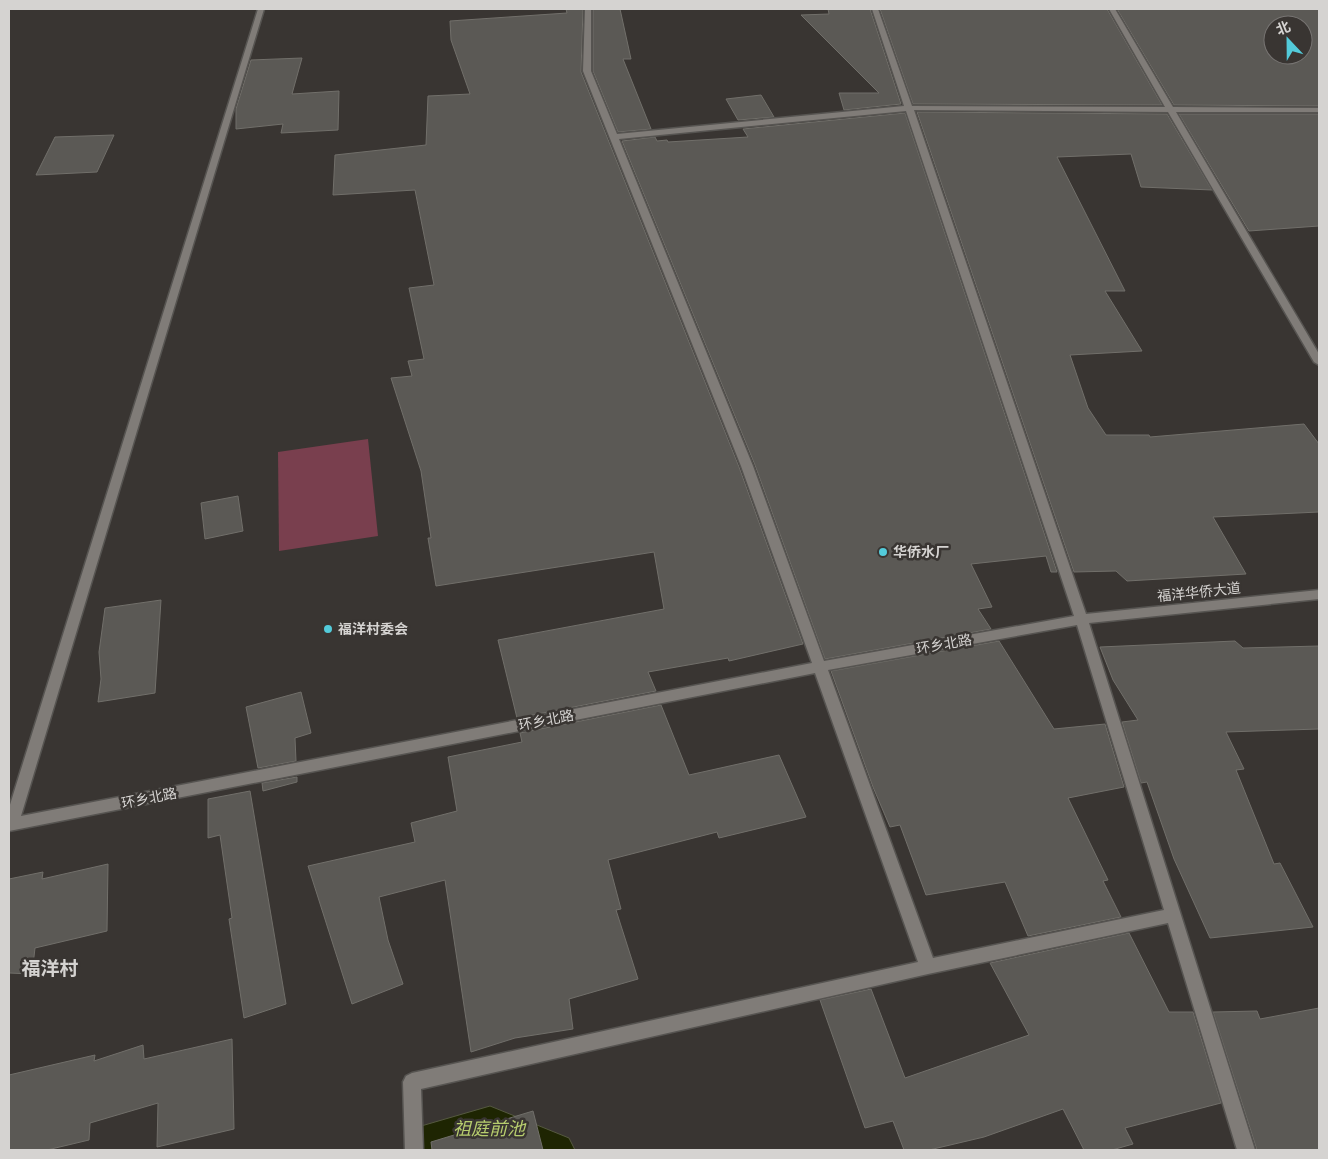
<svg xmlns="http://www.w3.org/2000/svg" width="1328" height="1159" font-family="'DM Sans','Noto Sans SC',sans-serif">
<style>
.green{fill:#793f4e}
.water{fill:#1e2502;stroke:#555940}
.building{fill:#5b5955;stroke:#716f6a;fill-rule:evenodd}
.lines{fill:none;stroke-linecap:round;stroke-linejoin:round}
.minor-casing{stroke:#565451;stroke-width:3}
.minor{fill:#807c78;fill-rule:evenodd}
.poi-dot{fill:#53cbda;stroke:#393532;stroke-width:2}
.labels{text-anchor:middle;stroke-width:5;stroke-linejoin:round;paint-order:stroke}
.poi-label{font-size:14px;font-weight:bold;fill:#d5d3d1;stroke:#393532;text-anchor:start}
.street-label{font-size:14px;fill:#d5d3d1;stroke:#393532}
.near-water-label{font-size:18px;font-style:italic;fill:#b7cd6e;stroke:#393532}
.near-quarter-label{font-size:19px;font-weight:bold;fill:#d5d3d1;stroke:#393532}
</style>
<rect width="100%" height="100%" fill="#393532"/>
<!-- green -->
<path class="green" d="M 368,439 L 378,536 L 279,551 L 278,452 Z"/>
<!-- water -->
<path class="water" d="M 490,1106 L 569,1138 L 575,1150 L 405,1150 L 404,1131 Z"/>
<!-- building -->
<path class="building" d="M 566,9 L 583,9 L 581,72 L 739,467 L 803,644 L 729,661 L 728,658 L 648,672 L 656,691 L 517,718 L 498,640 L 664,609 L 654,552 L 436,586 L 428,538 L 431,538 L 421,471 L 391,378 L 412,376 L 408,361 L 424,359 L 409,288 L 434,285 L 415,190 L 333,195 L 335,155 L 426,145 L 428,96 L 470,94 L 451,40 L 450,21 L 567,13 Z
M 593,9 L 620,9 L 631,59 L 623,59 L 651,129 L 618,132 L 593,71 Z
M 828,9 L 870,9 L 901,104 L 844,110 L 839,93 L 879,93 L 801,15 L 829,14 Z
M 880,9 L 1107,9 L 1162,105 L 913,104 Z
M 1117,9 L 1319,9 L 1319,106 L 1174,105 ZM 1273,25 L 1303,25 L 1303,55 L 1273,55 Z
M 302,58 L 292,94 L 339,91 L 338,130 L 281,133 L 283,124 L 236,129 L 236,109 L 251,60 Z
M 761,95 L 774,117 L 738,120 L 726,99 Z
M 917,112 L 1167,114 L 1212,190 L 1141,187 L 1131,154 L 1057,157 L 1125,291 L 1105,291 L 1142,351 L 1070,355 L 1088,408 L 1106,435 L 1149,435 L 1150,437 L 1304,424 L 1319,444 L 1319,512 L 1213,517 L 1246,574 L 1127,581 L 1116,571 L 1074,572 Z
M 905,113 L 1057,572 L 1051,572 L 1046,556 L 971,564 L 992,607 L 978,609 L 991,629 L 825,659 L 755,465 L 622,141 L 655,137 L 657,141 L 667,140 L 668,142 L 748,137 L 743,129 Z
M 1179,114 L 1319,114 L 1319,226 L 1249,231 Z
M 114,135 L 97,172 L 36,175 L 55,137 Z
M 238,496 L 243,531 L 205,539 L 201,503 Z
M 161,600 L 155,693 L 98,702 L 101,679 L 99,652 L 105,608 Z
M 999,641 L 1054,729 L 1105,724 L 1124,787 L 1068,798 L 1108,880 L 1103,881 L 1121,917 L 1028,936 L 1005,882 L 926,895 L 900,825 L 890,827 L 873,787 L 831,671 Z
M 1235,641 L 1243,648 L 1319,646 L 1319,729 L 1226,732 L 1244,769 L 1236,770 L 1274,864 L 1280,863 L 1313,927 L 1210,938 L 1174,859 L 1147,782 L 1141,783 L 1122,722 L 1138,720 L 1113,680 L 1100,647 Z
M 301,692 L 311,733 L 295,738 L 296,761 L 258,768 L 246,707 Z
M 661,705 L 689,775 L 779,755 L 806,817 L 719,838 L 717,832 L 608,860 L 621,909 L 616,910 L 638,979 L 569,999 L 573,1029 L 515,1038 L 471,1052 L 445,880 L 379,897 L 388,940 L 403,984 L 352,1004 L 308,866 L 415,842 L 411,823 L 457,811 L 448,757 L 522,742 L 520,733 Z
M 297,777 L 297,782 L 263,791 L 262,783 Z
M 250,791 L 286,1004 L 244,1018 L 229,919 L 232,918 L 220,835 L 208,838 L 208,799 Z
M 108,864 L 107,931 L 35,948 L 32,974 L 9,973 L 9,879 L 43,872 L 42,879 Z
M 1129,933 L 1169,1012 L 1193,1012 L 1221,1103 L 1125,1128 L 1133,1144 L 1112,1150 L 1084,1150 L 1063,1109 L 984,1137 L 929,1150 L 904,1150 L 893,1121 L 865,1128 L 820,1000 L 871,989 L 905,1078 L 1029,1035 L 990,963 Z
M 1319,1008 L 1319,1150 L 1257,1150 L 1213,1012 L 1257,1011 L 1260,1019 Z
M 232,1039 L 234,1129 L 157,1147 L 158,1103 L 90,1123 L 89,1140 L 47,1150 L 9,1150 L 9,1075 L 95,1055 L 94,1061 L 143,1045 L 144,1059 Z
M 533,1111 L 543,1150 L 432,1150 L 431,1142 Z"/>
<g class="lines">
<defs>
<path id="minor" d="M 258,9 L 264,9 L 21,816 L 812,663 L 741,466 L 583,71 L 585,9 L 591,9 L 591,71 L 617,134 L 904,106 L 872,9 L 878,9 L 912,106 L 1165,107 L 1109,9 L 1115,9 L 1173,107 L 1319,108 L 1319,112 L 1176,112 L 1319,354 L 1319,365 L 1314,362 L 1168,112 L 914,110 L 1086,614 L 1319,590 L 1319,599 L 1089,623 L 1255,1150 L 1237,1150 L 1168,923 L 928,974 L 421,1089 L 423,1150 L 405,1150 L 403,1082 L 406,1076 L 412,1073 L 918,962 L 815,673 L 9,831 L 9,808 ZM 906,111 L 1074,616 L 824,661 L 753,466 L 619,139 ZM 1077,625 L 1164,910 L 933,958 L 828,670 Z"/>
</defs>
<!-- minor casing -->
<use href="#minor" class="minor-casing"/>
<!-- minor -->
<use href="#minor" class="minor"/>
</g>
<!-- markers -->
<g class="poi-dot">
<circle cx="883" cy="552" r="5"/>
<circle cx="328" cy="629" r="5"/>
</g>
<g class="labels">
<!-- poi labels -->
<g class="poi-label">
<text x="893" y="557">华侨水厂</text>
<text x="338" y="634">福洋村委会</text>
</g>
<!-- street labels -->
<g class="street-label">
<text transform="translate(1199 592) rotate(-6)" y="5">福洋华侨大道</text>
<text transform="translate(944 644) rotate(-10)" y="5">环乡北路</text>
<text transform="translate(546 720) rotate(-11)" y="5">环乡北路</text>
<text transform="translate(149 798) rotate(-11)" y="5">环乡北路</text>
</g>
<!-- near-water labels -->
<g class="near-water-label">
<text x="489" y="1135">祖庭前池</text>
</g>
<!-- near-quarter labels -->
<g class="near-quarter-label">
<text x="50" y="975">福洋村</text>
</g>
</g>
<!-- border -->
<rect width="1328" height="1159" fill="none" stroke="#d5d3d1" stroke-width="20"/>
<!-- north arrow -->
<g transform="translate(1288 40) rotate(338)"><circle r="24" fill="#393532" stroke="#777472"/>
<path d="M0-4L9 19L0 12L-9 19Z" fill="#53cbda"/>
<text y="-8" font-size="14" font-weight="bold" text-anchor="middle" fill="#d5d3d1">北</text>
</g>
</svg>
